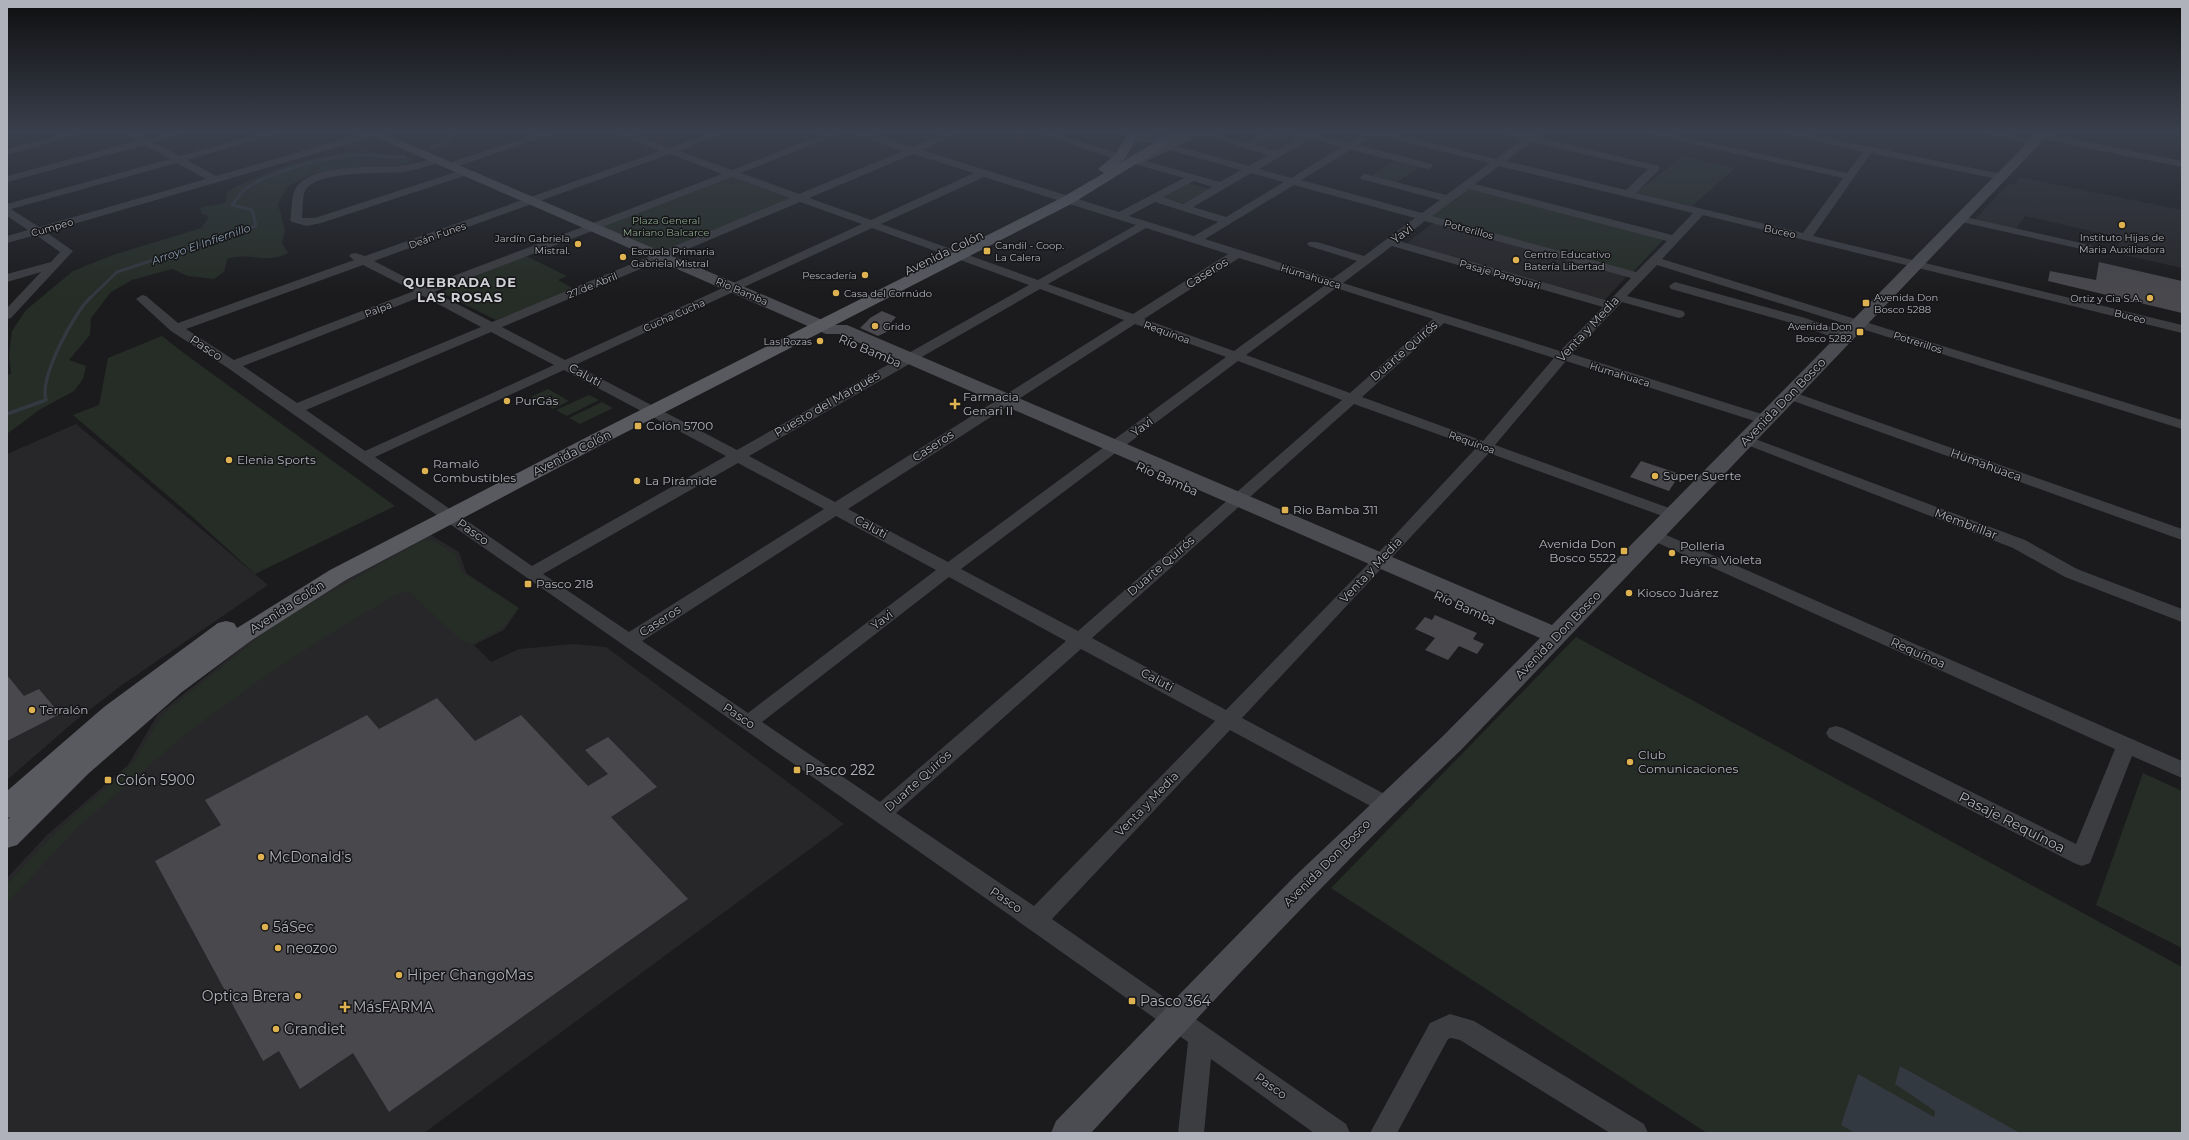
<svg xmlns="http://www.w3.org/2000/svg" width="2189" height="1140" font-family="Montserrat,sans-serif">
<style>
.built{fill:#27272a}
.green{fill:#252d26}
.water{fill:#323940}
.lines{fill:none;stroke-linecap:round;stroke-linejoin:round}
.stream-far1{stroke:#323940;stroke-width:3}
.stream{stroke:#323940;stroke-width:3.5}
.building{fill:#48484d}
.street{fill:#3c3d41;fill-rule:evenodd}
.secondary{fill:#4b4c51;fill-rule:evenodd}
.primary{fill:#595a60;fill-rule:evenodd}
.poi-dot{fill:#dfb251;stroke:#161618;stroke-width:1.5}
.labels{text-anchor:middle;stroke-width:3;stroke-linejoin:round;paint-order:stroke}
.far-park-label{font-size:10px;fill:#88a38b;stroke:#161618}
.far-street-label{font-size:10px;fill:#afb2bb;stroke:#161618}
.far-poi-label{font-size:10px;fill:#afb2bb;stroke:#161618;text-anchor:start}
.far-water-label{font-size:11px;font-style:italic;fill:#8a9eb1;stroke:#161618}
.street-label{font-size:12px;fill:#afb2bb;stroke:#161618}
.poi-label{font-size:12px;fill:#afb2bb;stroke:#161618;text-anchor:start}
.far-district-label{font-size:13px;font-weight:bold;letter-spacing:1px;fill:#d0d1d7;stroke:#161618}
.near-poi-label{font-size:14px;fill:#afb2bb;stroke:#161618;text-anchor:start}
.near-street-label{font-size:14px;fill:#afb2bb;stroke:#161618}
</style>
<rect width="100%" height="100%" fill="#1b1b1d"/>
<!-- built -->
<path class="built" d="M 2018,177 L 2182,210 L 2182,268 L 2115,253 L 2121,238 L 2025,216 L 2016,229 L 1974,220 L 2008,184 L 2015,185 Z
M 1433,223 L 1627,276 L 1605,300 L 1407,243 Z
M 76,424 L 268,585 L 122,685 L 75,721 L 7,780 L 7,454 Z
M 429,534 L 459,552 L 466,573 L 519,608 L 504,630 L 474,645 L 491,662 L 519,649 L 574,644 L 606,647 L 844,824 L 424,1133 L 7,1133 L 7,878 L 47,835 L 128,765 L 158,714 L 266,629 L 302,605 Z"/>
<!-- green -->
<path class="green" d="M 1276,133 L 1302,137 L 1277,152 L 1254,146 Z
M 1138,139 L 1155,142 L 1117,166 L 1132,150 Z
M 365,150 L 414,159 L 407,164 L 312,174 L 287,187 L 278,204 L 285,230 L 282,243 L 288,253 C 266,265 249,251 227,259 L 224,272 L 214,279 L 188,276 L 172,269 L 132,280 L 111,292 L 91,318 L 90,335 L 69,360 L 86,366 L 83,379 L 74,391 L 39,410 L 7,434 L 7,376 L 11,373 L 9,355 L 12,331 L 26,310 L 73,271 L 113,255 L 201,228 L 209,217 L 201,213 L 200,208 C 209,205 216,206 225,203 L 227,192 C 270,168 316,154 365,150 Z
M 1683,156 L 1735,168 L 1692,206 L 1635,193 Z
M 1395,160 L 1420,167 L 1396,183 L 1371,176 Z
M 730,176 L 791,198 L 661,252 L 600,227 Z
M 1188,183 L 1209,189 L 1184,203 L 1163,197 Z
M 1470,188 L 1664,239 L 1633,272 L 1431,216 Z
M 526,256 L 567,276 L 558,280 L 574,289 L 496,320 L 442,293 L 447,288 Z
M 162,336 L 185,354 L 395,506 L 255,574 L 187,512 L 73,415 L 99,405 L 108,358 Z
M 548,389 L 569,401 L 553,409 L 531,397 Z
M 589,395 L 599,400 L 567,416 L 556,410 Z
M 602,402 L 613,408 L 580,424 L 569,418 Z
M 423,540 L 433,541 L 455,554 L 462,572 L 519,608 L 504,627 L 473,644 L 461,640 L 409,592 L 397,594 L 341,627 L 268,674 L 187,733 L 78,827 L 7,903 L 7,885 L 51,837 L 134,762 L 162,715 L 264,633 L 306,606 Z
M 1576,637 L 2182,967 L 2182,1133 L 1707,1133 L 1331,888 Z
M 2143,773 L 2182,791 L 2182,948 L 2096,905 Z"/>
<!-- water -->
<path class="water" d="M 1900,1066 L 2020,1133 L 1855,1133 L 1841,1125 L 1858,1074 L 1934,1117 L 1935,1111 L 1895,1084 Z"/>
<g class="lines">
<!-- stream-far1 -->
<path class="stream-far1" d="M 431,148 L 449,141 L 455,133
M 90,298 L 117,272 L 256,226 L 252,210 L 232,205 C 237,199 242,190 248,187 C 275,170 334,154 365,155 C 379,155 391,158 405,157"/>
<!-- stream -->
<path class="stream" d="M 7,414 L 46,400 C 39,378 74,312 91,297"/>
</g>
<!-- building -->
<path class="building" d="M 2099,262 L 2182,281 L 2182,313 L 2048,281 L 2050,271 L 2096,280 Z
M 882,311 L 896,317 L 888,326 L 893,329 L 878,336 L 860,328 L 870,318 Z
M 1641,461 L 1680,474 L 1669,491 L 1630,477 Z
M 1435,615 L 1477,633 L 1473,639 L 1484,644 L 1477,654 L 1459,646 L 1448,660 L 1425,650 L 1435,638 L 1415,629 L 1425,617 L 1432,620 Z
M 7,675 L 24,696 L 39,689 L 60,714 L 7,741 Z
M 437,698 L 475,741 L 521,715 L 588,786 L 608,774 L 585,750 L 608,737 L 657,787 L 611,817 L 688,899 L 389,1112 L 353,1053 L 300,1089 L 279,1051 L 263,1061 L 155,861 L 221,825 L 205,800 L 367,715 L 379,729 Z"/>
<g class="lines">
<!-- street -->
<path class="street" d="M 66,133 L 83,133 L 7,155 L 7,149 Z
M 125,133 L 137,133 L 147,139 L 168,133 L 184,133 L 154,143 L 180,156 L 263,133 L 279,133 L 187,160 L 216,176 L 365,133 L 378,134 L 376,136 L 46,232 L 73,251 L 11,318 L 7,319 L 7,308 L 41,272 L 7,282 L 7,274 L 51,262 L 60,252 L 36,235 L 7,243 L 7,236 L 28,230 L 7,216 L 7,204 L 170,159 L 145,145 L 7,182 L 7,176 L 137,141 ZM 177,163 L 206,179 L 39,227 L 11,209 Z
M 540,133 L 555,133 L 453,168 L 449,169 L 444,166 L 445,164 Z
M 616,133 L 630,133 L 670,148 L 710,133 L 724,133 L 679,151 L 732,170 L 827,133 L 841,133 L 741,173 L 799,194 L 903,151 L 852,133 L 867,133 L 912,147 L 946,133 L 959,133 L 922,150 L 1119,212 L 1184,178 L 1131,163 L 1131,159 L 1139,159 L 1220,182 L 1241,170 L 1165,149 L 1163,147 L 1165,140 L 1170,137 L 1175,140 L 1173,145 L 1249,166 L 1268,155 L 1195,133 L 1211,133 L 1246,143 L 1263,133 L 1275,133 L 1256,145 L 1276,151 L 1300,137 L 1293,133 L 1310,133 L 1349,143 L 1365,133 L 1391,133 L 1496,159 L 1522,140 L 1502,133 L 1528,135 L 1541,133 L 1537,137 L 1659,166 L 1659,170 L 1636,193 L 1803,233 L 1843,178 L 1645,133 L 1664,133 L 1847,173 L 1863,152 L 1781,133 L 1801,133 L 2002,174 L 2007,177 L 2002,180 L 1871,153 L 1813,236 L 2182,325 L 2182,333 L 1703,215 L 1662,259 L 2182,420 L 2182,429 L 1657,265 L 1627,296 L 1683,311 L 1685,314 L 1683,317 L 1679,318 L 1622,302 L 1572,354 L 1771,417 L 1773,420 L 1771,423 L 1761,423 L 1566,361 L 1495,445 L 1680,512 L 1682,515 L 1680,518 L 1668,518 L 1489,453 L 1242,718 L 1392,798 L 1396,804 L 1392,810 L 1385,812 L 1378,810 L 1230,730 L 1052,919 L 1346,1124 L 1350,1133 L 1314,1133 L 1211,1059 L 1204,1133 L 1178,1133 L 1188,1042 C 870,814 547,594 228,368 L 171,331 L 136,299 L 142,295 L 146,296 L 178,323 L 354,260 L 349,256 L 351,254 L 355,253 L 365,256 L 660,151 ZM 1375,135 L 1378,136 L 1490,163 L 1446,195 L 1365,174 L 1360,177 L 1361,179 L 1440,200 L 1422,213 L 1301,180 L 1351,150 L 1428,169 L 1433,166 L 1432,164 L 1358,145 ZM 1310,139 L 1342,147 L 1291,178 L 1259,169 ZM 1531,142 L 1648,169 L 1626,190 L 1506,161 ZM 670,154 L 722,174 L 424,287 L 374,261 ZM 913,154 L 974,173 L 871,220 L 809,198 ZM 1499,166 L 1693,213 L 1672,235 L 1475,184 ZM 1251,173 L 1284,182 L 1226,217 L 1193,207 ZM 732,177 L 790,198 L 492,322 L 434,292 ZM 984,177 L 1136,225 L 1038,280 L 881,224 ZM 1194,181 L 1212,187 L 1183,204 L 1163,197 ZM 1294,185 L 1415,218 L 1364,256 L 1317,242 L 1309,242 L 1307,244 L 1309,246 L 1357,261 L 1332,279 L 1205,239 ZM 1469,189 L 1667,241 L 1636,272 L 1432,216 ZM 800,202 L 862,224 L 565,360 L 502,327 ZM 1155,202 L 1218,222 L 1194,236 L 1129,216 ZM 1425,221 L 1631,278 L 1609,301 L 1399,241 ZM 872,228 L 1029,285 L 737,450 L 575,365 ZM 1146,228 L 1228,254 L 1133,314 L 1048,284 ZM 1392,246 L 1603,307 L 1560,351 L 1343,283 ZM 1239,258 L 1325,285 L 1234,351 L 1144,319 ZM 363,265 L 414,291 L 234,360 L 186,329 ZM 1336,288 L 1433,319 L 1350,393 L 1246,355 ZM 1040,289 L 1124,320 L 835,502 L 749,456 ZM 423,296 L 481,327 L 297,403 L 243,366 ZM 1444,323 L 1554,358 L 1483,441 L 1362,397 ZM 1135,324 L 1226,357 L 948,562 L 848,509 ZM 491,332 L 554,365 L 365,451 L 306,410 ZM 1238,361 L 1342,400 L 1078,631 L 961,569 ZM 564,370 L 726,456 L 532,566 L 375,457 ZM 1354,404 L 1476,448 L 1368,564 L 1226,710 L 1092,638 ZM 738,463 L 824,509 L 629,632 L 543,574 ZM 836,516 L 936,570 L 748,713 L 642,641 ZM 949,577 L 1066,641 L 880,802 L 762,722 ZM 1081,649 L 1215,721 L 1034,906 L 896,813 Z
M 1037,133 L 1052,133 L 1124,155 L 1125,157 L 1124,159 L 1116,159 Z
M 1981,133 L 2001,133 L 2038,141 L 2040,143 L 2035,146 Z
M 2042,133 L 2182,161 L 2182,167 L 2041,139 L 2036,136 Z
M 435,158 L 439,159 L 439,163 C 427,166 415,170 403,172 C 382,174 316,170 305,191 C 302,197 303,211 302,218 L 315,218 L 459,171 L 467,171 L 468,173 L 467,175 L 321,223 L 307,226 L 292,222 L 290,220 C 292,211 291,198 295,190 C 307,163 375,168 399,166 C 411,165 423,161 435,158 Z
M 1961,216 L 2090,245 L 2096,248 L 2090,251 L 1957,221 L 1956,219 Z
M 1675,282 L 1805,318 L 1851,334 L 1853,337 L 1851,340 L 1841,340 L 1795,324 L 1671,289 L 1669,286 Z
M 1790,391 L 2182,529 L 2182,540 L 1785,398 L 1783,395 Z
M 1747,436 L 2025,540 L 2077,569 L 2182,609 L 2182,622 L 2065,577 L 2013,548 L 1742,443 L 1740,440 L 1742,437 Z
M 1655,530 L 2182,761 L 2182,778 L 2132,756 L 2090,863 L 2082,866 L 2074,863 L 1829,738 L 1826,733 L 1829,728 L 1836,726 L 1843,728 L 2076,844 L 2115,749 L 1649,539 L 1647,535 L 1649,531 Z
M 1450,1014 L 1474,1021 L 1644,1124 L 1648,1133 L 1610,1133 L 1460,1040 L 1451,1038 L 1448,1039 L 1397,1133 L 1370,1133 L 1430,1023 Z"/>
<!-- secondary -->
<path class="secondary" d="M 366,133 L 383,133 L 834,325 L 847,325 L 1552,625 L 2037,133 L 2050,133 L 1461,750 C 1332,872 1212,1002 1091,1133 L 1051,1133 L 1056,1121 L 1294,877 L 1443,736 L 1540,638 L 839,334 L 826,334 Z
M 1144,133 C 1164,140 1185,133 1205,133 L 1140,164 L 1130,164 L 1129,161 L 1130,158 L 1165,143 C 1154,143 1135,144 1128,134 Z"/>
<!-- primary -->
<path class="primary" d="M 1128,133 L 1140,133 L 1126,157 L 1120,163 L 1171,133 L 1186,133 L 1073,203 L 603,444 L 346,580 L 252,640 L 182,692 L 88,774 L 17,845 L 7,848 L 7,820 L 10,817 L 7,818 L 7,791 L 104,707 L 218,623 L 226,621 L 234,623 L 237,628 L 330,570 L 589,436 L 1063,197 L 1104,173 L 1098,169 L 1115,155 Z"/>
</g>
<!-- sky -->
<linearGradient id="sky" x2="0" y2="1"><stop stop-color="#0f0f10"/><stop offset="0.45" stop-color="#393f4c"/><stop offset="1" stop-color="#393f4c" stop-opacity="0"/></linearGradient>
<rect width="2189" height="293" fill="url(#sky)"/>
<!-- markers -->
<g class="poi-dot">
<circle cx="2122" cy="225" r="4"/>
<circle cx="578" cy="244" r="4"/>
<rect x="983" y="247" width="8" height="8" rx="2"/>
<circle cx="623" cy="257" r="4"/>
<circle cx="1516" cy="260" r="4"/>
<circle cx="865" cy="275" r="4"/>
<circle cx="836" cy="293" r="4"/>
<circle cx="2150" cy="298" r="4"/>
<rect x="1862" y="299" width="8" height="8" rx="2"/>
<circle cx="875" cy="326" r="4"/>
<rect x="1856" y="328" width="8" height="8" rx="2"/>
<circle cx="820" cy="341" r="4"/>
<circle cx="507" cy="401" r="4"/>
<path d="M953 398h4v4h4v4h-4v4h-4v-4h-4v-4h4z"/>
<rect x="634" y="422" width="8" height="8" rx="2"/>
<circle cx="229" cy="460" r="4"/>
<circle cx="425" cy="471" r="4"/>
<circle cx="1655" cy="476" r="4"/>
<circle cx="637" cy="481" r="4"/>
<rect x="1281" y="506" width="8" height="8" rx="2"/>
<rect x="1620" y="547" width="8" height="8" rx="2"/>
<circle cx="1672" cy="553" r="4"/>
<rect x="524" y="580" width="8" height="8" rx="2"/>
<circle cx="1629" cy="593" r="4"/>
<circle cx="32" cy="710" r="4"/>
<circle cx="1630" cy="762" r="4"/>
<rect x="793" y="766" width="8" height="8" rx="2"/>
<rect x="104" y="776" width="8" height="8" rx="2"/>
<circle cx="261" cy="857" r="4"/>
<circle cx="265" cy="927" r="4"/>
<circle cx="278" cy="948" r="4"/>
<circle cx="399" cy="975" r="4"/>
<circle cx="298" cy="996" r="4"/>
<rect x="1128" y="997" width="8" height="8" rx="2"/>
<path d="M343 1001h4v4h4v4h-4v4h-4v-4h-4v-4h4z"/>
<circle cx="276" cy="1029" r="4"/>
</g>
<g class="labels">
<!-- far-park labels -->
<g class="far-park-label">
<text x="666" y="224">Plaza General<tspan x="666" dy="12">Mariano Balcarce</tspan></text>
</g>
<!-- far-street labels -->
<g class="far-street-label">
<text transform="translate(52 227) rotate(-16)" y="4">Cumpeo</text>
<text transform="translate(1469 229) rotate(15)" y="4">Potrerillos</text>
<text transform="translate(1780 231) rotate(13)" y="4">Buceo</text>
<text transform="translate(437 235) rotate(-20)" y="4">Deán Funes</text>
<text transform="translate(1500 274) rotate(16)" y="4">Pasaje Paraguari</text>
<text transform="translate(1311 276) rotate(17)" y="4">Humahuaca</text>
<text transform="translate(592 285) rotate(-22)" y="4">27 de Abril</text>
<text transform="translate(742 291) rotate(23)" y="4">Rio Bamba</text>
<text transform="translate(378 309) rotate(-21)" y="4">Palpa</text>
<text transform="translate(674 315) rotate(-24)" y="4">Cucha Cucha</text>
<text transform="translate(2130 316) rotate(14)" y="4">Buceo</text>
<text transform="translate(1167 332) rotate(20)" y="4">Requínoa</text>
<text transform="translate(1918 342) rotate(18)" y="4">Potrerillos</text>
<text transform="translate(1620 374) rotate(17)" y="4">Humahuaca</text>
<text transform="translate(1472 442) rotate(20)" y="4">Requínoa</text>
</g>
<!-- far-poi labels -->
<g class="far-poi-label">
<text x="2122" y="241" text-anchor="middle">Instituto Hijas de<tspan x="2122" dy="12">Maria Auxiliadora</tspan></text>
<text x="570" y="242" text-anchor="end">Jardín Gabriela<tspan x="570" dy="12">Mistral.</tspan></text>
<text x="995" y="249">Candil - Coop.<tspan x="995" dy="12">La Calera</tspan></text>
<text x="631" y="255">Escuela Primaria<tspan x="631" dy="12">Gabriela Mistral</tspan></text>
<text x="1524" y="258">Centro Educativo<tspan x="1524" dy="12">Batería Libertad</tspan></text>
<text x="857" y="279" text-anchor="end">Pescadería</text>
<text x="844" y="297">Casa del Cornúdo</text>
<text x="1874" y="301">Avenida Don<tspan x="1874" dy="12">Bosco 5288</tspan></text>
<text x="2142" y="302" text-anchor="end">Ortiz y Cia S.A.</text>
<text x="883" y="330">Grido</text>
<text x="1852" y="330" text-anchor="end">Avenida Don<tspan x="1852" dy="12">Bosco 5282</tspan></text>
<text x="812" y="345" text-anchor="end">Las Rozas</text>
</g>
<!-- far-water labels -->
<g class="far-water-label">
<text transform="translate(201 244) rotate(-19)" y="4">Arroyo El Infiernillo</text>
</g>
<!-- street labels -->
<g class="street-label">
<text transform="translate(1402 234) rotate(-37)" y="4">Yavi</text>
<text transform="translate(944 253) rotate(-26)" y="4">Avenida Colón</text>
<text transform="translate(1207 273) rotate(-32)" y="4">Caseros</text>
<text transform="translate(1588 329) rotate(-47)" y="4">Venta y Media</text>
<text transform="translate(206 348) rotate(33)" y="4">Pasco</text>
<text transform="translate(870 351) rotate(23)" y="4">Río Bamba</text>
<text transform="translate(1404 351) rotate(-41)" y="4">Duarte Quirós</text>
<text transform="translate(585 375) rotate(28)" y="4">Caluti</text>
<text transform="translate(1783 402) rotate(-46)" y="4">Avenida Don Bosco</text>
<text transform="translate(827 404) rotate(-30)" y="4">Puesto del Marqués</text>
<text transform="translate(1142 427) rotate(-37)" y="4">Yavi</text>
<text transform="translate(933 446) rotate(-33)" y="4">Caseros</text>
<text transform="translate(572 453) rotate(-27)" y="4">Avenida Colón</text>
<text transform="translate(1986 465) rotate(20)" y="4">Humahuaca</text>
<text transform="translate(1167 479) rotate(24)" y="4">Río Bamba</text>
<text transform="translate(1966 524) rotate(21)" y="4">Membrillar</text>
<text transform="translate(871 527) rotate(28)" y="4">Caluti</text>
<text transform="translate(473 532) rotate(35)" y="4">Pasco</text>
<text transform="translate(1161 566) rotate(-41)" y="4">Duarte Quirós</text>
<text transform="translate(1371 570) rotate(-47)" y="4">Venta y Media</text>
<text transform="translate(287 607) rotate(-33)" y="4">Avenida Colón</text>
<text transform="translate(1465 608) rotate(24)" y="4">Río Bamba</text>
<text transform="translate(882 620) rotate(-37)" y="4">Yavi</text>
<text transform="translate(660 621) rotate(-33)" y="4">Caseros</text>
<text transform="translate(1558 635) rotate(-46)" y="4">Avenida Don Bosco</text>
<text transform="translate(1918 653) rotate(24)" y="4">Requínoa</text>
<text transform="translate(1157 680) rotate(28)" y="4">Caluti</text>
<text transform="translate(739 716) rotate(34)" y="4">Pasco</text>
<text transform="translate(918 781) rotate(-42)" y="4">Duarte Quirós</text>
<text transform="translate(1147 804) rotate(-46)" y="4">Venta y Media</text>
<text transform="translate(1327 863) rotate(-45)" y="4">Avenida Don Bosco</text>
<text transform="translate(1006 900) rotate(34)" y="4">Pasco</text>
<text transform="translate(1271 1086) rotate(35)" y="4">Pasco</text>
</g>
<!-- poi labels -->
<g class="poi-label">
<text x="963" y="401">Farmacia<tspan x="963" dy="14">Genari II</tspan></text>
<text x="515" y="405">PurGás</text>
<text x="646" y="430">Colón 5700</text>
<text x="237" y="464">Elenia Sports</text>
<text x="433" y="468">Ramaló<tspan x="433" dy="14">Combustibles</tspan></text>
<text x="1663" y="480">Super Suerte</text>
<text x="645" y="485">La Pirámide</text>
<text x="1293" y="514">Rio Bamba 311</text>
<text x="1616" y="548" text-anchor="end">Avenida Don<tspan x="1616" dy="14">Bosco 5522</tspan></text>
<text x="1680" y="550">Polleria<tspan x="1680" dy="14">Reyna Violeta</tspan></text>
<text x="536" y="588">Pasco 218</text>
<text x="1637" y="597">Kiosco Juárez</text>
<text x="40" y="714">Terralón</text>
<text x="1638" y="759">Club<tspan x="1638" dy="14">Comunicaciones</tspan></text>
</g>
<!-- far-district labels -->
<g class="far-district-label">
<text x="460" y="287">QUEBRADA DE<tspan x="460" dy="15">LAS ROSAS</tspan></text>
</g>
<!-- near-poi labels -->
<g class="near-poi-label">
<text x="805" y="775">Pasco 282</text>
<text x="116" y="785">Colón 5900</text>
<text x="269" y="862">McDonald's</text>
<text x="273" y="932">5áSec</text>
<text x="286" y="953">neozoo</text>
<text x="407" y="980">Hiper ChangoMas</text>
<text x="290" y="1001" text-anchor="end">Optica Brera</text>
<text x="1140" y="1006">Pasco 364</text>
<text x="353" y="1012">MásFARMA</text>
<text x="284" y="1034">Grandiet</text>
</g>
<!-- near-street labels -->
<g class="near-street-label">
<text transform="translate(2012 822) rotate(27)" y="5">Pasaje Requínoa</text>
</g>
</g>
<!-- border -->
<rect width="2189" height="1140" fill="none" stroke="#afb2bb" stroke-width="16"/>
</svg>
